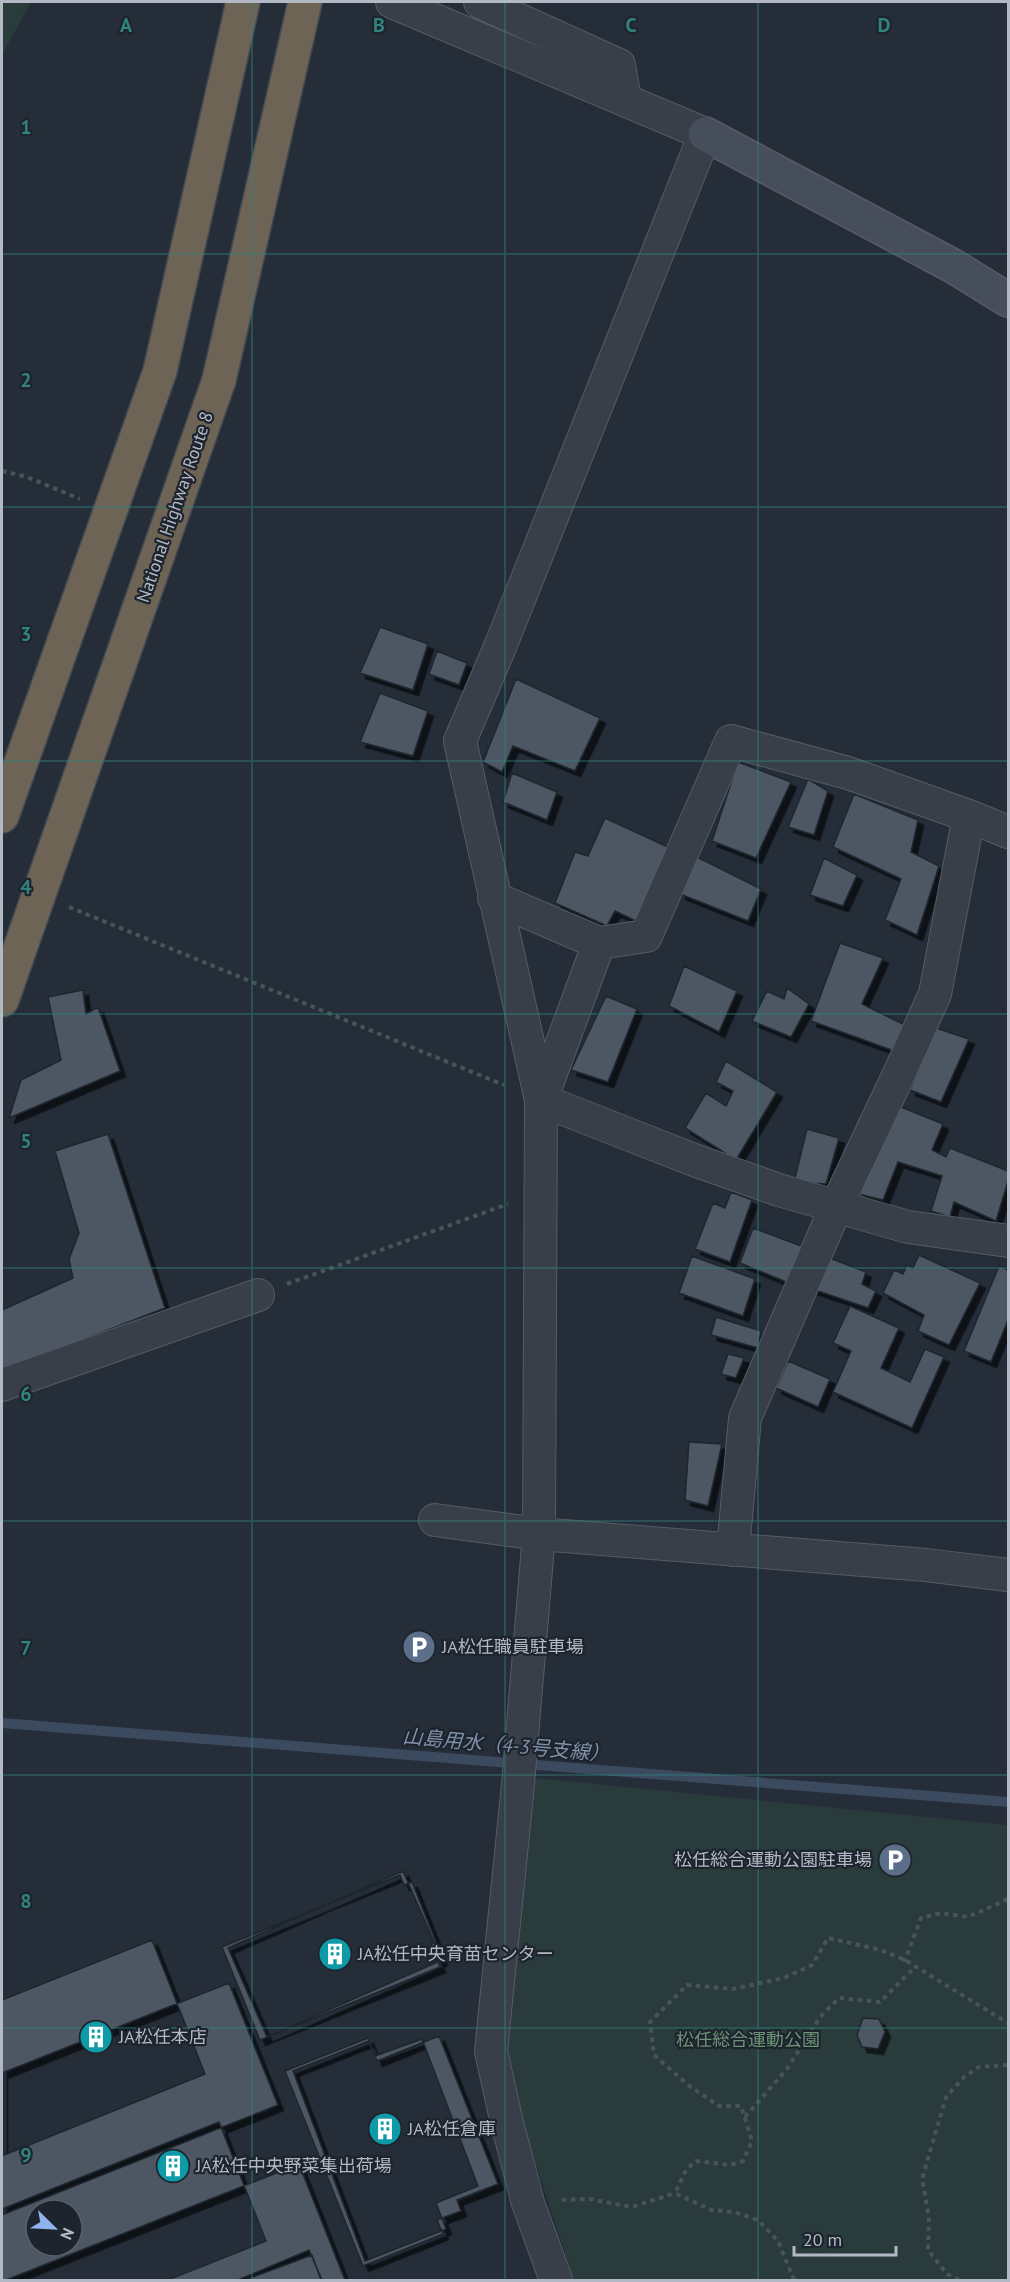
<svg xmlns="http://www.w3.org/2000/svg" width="1010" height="2282" font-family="'PT Sans','Noto Sans JP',sans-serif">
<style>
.green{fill:#293b3b}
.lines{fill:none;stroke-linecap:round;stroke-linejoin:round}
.stream{stroke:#3c4a5f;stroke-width:10}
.building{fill:#4d5763;stroke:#1f262f;stroke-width:1.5;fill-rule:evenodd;filter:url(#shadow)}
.street-casing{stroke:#565c66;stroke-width:34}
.secondary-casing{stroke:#565c66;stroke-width:36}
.highway-casing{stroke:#434953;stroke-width:36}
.path{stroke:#465658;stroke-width:4;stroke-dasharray:4.5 4.5;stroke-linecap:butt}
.street{stroke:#383f48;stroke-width:32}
.secondary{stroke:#464e5b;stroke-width:33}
.highway{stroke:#6e6456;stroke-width:33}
.grid{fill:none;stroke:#30837f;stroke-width:1.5;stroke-opacity:0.55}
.labels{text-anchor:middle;stroke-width:4.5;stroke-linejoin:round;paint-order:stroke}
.street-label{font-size:18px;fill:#b3b9c4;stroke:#1d242d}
.poi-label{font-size:18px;fill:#b3b9c4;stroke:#1d242d;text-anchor:start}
.park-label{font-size:18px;fill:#6d9376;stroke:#1d242d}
.water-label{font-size:20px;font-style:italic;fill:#7e90aa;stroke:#1d242d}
.grid-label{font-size:20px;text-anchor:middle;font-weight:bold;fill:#30837f;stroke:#1d242d;stroke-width:4.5;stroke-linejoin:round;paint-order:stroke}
</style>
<defs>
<filter id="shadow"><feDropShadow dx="5.5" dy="5.5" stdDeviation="0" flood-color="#0009"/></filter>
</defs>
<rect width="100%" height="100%" fill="#242d38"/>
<!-- green -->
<path class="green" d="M 2,2 L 31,2 L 2,55 Z
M 535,1778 L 1008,1825 L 1008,2280 L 574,2280 L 512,2092 L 505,2042 Z"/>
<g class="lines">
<!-- stream -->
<path class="stream" d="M 2,1723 L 1008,1802"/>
</g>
<!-- building -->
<path class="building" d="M 380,627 L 428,644 L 413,690 L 360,673 Z
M 437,651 L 467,663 L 459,685 L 429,674 Z
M 516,679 L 600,718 L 575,771 L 513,746 L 502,772 L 483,762 Z
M 380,693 L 428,711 L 413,756 L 360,742 Z
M 738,762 L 791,782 L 756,858 L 712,841 Z
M 512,773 L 557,792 L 547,820 L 503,802 Z
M 808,779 L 828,791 L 814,835 L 788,827 Z
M 854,794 L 918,820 L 911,852 L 939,866 L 917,935 L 885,920 L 901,879 L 833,847 Z
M 605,818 L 670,848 L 636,921 L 615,911 L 607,926 L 555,903 L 575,852 L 588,856 Z
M 695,856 L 761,889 L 748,921 L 680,894 Z
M 824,858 L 857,875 L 843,906 L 810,895 Z
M 840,943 L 883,958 L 862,1004 L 909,1027 L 897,1052 L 811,1021 Z
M 684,966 L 737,991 L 719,1032 L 669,1006 Z
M 787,988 L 809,1004 L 791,1037 L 752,1021 L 767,991 L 784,999 Z
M 83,990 L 86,1014 L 98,1007 L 120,1071 L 9,1118 L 21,1080 L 61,1060 L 48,997 Z
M 606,996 L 637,1009 L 608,1082 L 571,1070 Z
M 936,1028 L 969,1039 L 941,1102 L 910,1090 Z
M 726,1061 L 777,1092 L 736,1160 L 685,1128 L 706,1093 L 726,1106 L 733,1091 L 716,1082 Z
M 896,1105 L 943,1124 L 932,1150 L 946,1157 L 950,1148 L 1008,1171 L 1008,1181 L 996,1221 L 954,1202 L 950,1217 L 931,1211 L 942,1176 L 898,1162 L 883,1200 L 858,1194 Z
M 807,1129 L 839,1138 L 826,1184 L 794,1182 Z
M 108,1134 L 165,1308 L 2,1371 L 2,1310 L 73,1278 L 69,1259 L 79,1233 L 55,1151 Z
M 731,1192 L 752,1200 L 730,1262 L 695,1249 L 713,1203 L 725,1208 Z
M 753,1228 L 804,1247 L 791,1284 L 740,1263 Z
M 919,1255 L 980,1283 L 949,1345 L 918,1331 L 924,1315 L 883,1293 L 894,1270 L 903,1274 L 907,1265 L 913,1268 Z
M 692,1256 L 755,1279 L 743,1316 L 679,1293 Z
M 827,1257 L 866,1272 L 862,1284 L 876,1291 L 868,1308 L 812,1289 Z
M 999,1266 L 1008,1270 L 1008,1320 L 991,1362 L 964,1351 Z
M 850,1306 L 899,1328 L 881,1368 L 910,1382 L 925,1349 L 944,1357 L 912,1428 L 833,1392 L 851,1351 L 833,1343 Z
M 716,1317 L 761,1331 L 758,1348 L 711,1335 Z
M 728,1354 L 744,1358 L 736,1378 L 721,1374 Z
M 788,1361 L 830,1379 L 818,1407 L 776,1388 Z
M 689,1442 L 722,1444 L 708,1506 L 685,1500 Z
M 403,1871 L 442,1960 L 267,2037 L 228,1948 Z
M 400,1875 L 404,1885 L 412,1882 L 436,1942 L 431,1944 L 440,1967 L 260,2040 L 222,1947 Z
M 152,1940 L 205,2074 L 2,2156 L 2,2000 Z
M 229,1983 L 278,2105 L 2,2215 L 2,2073 Z
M 863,2018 L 879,2019 L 885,2032 L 878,2049 L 862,2047 L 857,2035 Z
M 439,2036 L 498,2184 L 457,2200 L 461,2211 L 437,2220 L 443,2234 L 363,2266 L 285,2071 L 368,2038 L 377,2061 Z
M 422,2039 L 478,2186 L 436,2203 L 446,2229 L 365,2261 L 293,2071 L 369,2041 L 375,2056 Z
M 219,2122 L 266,2241 L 168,2280 L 2,2280 L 2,2209 ZM 36,2210 L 72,2210 L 72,2246 L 36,2246 Z
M 299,2164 L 345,2280 L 6,2280 Z
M 309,2250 L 322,2280 L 238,2280 Z
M 312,2255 L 321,2280 L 245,2280 Z"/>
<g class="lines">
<defs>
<path id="street" d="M 392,2 L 705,134 L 500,647 L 460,741 L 541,1100 L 539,1534 L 518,1784 L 491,2051 L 506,2119 L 528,2203 L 556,2280
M 480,2 L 619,65 L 625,100
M 969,816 L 848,773 L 731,741 L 646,936 L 599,943 L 541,1100 L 694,1160 L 779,1190 L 908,1227 L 1008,1241
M 494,898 L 599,943
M 2,1385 L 258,1295
M 435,1520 L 539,1534 L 926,1565 L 1008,1575
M 733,1550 L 745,1418 L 836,1207 L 899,1074 L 935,994 L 969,816 L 1008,832"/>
<path id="secondary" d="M 705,134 L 953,266 L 1008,300"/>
<path id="highway" d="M 2,816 L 160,371 L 243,2
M 2,1000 L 219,380 L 305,2"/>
</defs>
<!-- street casing -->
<use href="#street" class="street-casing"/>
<!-- secondary casing -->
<use href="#secondary" class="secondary-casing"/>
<!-- highway casing -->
<use href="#highway" class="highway-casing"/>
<!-- path -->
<path class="path" d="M 2,471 L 27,477 L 80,499
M 69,907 L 504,1085
M 287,1284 L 508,1204
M 902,1959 L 905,1960 L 921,1918 L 941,1913 L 968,1917 L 1008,1899
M 745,2117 L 787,2069 L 820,2017 L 839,1998 L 880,2002 L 915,1967
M 562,2200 L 589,2199 L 632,2207 L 675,2193
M 794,2280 L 778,2241 L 758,2220 L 734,2212 L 711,2210 L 675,2193 L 686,2170 L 696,2161 L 730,2165 L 743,2161 L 752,2141 L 741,2106 L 719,2106 L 688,2085 L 654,2055 L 650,2022 L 687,1985 L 733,1989 L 784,1978 L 812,1965 L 828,1938 L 881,1950 L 905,1960 L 1008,2023
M 959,2280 L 947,2274 L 928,2250 L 929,2217 L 922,2179 L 946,2097 L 964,2077 L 979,2067 L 1008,2065"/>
<!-- street -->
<use href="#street" class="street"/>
<!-- secondary -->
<use href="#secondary" class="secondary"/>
<!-- highway -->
<use href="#highway" class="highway"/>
</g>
<!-- grid -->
<path class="grid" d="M 252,2 L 252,2280M 505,2 L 505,2280M 758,2 L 758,2280M 2,254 L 1008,254M 2,507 L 1008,507M 2,761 L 1008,761M 2,1014 L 1008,1014M 2,1268 L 1008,1268M 2,1521 L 1008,1521M 2,1775 L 1008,1775M 2,2028 L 1008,2028"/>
<!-- icons -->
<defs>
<symbol id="parking-disc" viewBox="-11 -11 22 22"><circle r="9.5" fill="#5c6f8a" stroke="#1d242d"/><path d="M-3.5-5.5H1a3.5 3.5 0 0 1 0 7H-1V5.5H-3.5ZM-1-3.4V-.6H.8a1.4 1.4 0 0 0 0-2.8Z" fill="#fff"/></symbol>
<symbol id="building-disc" viewBox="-11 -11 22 22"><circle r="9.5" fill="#0f9aa8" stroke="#1d242d"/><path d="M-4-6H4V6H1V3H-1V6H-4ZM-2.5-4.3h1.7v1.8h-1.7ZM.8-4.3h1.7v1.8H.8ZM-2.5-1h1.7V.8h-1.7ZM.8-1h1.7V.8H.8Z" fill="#fff"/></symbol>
</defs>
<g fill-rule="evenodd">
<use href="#parking-disc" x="400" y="1628" width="38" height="38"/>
<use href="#parking-disc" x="876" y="1841" width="38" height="38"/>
<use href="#building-disc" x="316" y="1935" width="38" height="38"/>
<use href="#building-disc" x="77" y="2018" width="38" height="38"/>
<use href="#building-disc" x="366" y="2110" width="38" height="38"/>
<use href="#building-disc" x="154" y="2147" width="38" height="38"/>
</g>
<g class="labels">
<!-- street labels -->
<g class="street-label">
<text transform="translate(175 507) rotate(-71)" y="6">National Highway Route 8</text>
</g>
<!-- poi labels -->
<g class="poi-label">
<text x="442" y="1653">JA松任職員駐車場</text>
<text x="872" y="1866" text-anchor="end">松任総合運動公園駐車場</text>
<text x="358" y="1960">JA松任中央育苗センター</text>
<text x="119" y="2043">JA松任本店</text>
<text x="408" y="2135">JA松任倉庫</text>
<text x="196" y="2172">JA松任中央野菜集出荷場</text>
</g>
<!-- park labels -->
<g class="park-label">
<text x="748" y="2046">松任総合運動公園</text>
</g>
<!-- water labels -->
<g class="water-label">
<text transform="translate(506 1745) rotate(5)" y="7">山島用水（4-3号支線）</text>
</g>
</g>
<g class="grid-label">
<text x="126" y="32">A</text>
<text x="379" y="32">B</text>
<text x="631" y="32">C</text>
<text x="884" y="32">D</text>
<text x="26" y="134">1</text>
<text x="26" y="387">2</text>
<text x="26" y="641">3</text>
<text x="26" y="894">4</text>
<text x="26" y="1148">5</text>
<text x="26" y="1401">6</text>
<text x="26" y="1655">7</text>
<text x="26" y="1908">8</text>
<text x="26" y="2162">9</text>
</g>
<!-- border -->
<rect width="1010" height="2282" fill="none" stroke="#b3b9c4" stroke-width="6"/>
<!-- north arrow -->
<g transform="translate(54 2228) rotate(114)"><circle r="28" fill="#1d242d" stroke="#596069" stroke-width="1.5"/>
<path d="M0-4.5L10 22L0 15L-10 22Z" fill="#91b3ec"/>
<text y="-9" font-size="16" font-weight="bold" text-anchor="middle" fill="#b3b9c4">N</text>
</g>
<!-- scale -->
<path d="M794 2246v9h102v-9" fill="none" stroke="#b3b9c4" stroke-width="3"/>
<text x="803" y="2246" font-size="18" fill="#b3b9c4" stroke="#1d242d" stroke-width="4.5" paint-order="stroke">20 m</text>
</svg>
